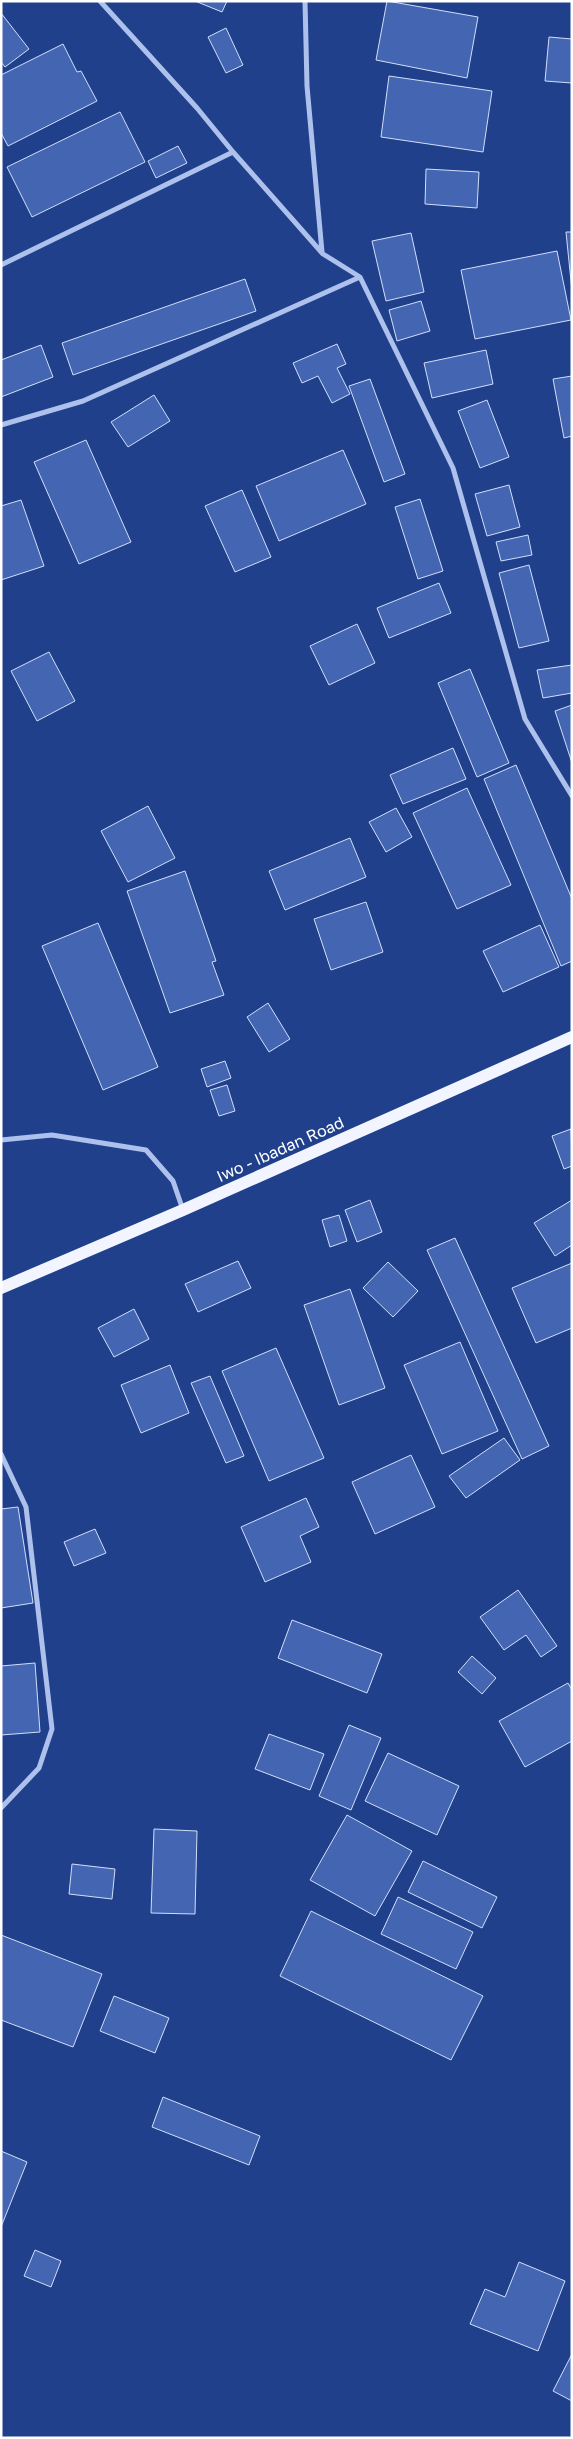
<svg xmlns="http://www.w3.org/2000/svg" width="573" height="2439" font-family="'Golos Text',sans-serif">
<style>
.building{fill:#4466b2;stroke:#d2def9}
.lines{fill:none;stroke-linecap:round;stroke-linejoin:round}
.minor{stroke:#adc1ec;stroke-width:5}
.primary{stroke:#f2f5ff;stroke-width:12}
.labels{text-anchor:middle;stroke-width:4;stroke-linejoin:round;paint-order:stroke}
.street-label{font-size:16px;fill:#fff;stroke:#20408c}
</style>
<rect width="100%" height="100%" fill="#20408c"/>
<!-- building -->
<path class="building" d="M 195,1 L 227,1 L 222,12 Z
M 387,1 L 478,17 L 467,78 L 376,60 Z
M 1,13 L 29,49 L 5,67 L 1,62 Z
M 226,28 L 243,65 L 226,73 L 208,37 Z
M 549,37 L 572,39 L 572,83 L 545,81 Z
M 63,44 L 77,72 L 81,71 L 97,101 L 8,146 L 1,133 L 1,75 Z
M 389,76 L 492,91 L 483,152 L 381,137 Z
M 120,112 L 145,162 L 32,217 L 7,167 Z
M 178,146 L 187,163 L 156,178 L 148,161 Z
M 426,169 L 479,172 L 477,208 L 425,204 Z
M 566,232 L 572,232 L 572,291 Z
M 411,233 L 424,292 L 386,301 L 372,241 Z
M 557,251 L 571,320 L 475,339 L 461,270 Z
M 245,279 L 256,311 L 73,375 L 62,343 Z
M 421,301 L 430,331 L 397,341 L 389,310 Z
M 337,344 L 346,364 L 337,368 L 350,394 L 332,403 L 318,376 L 302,383 L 293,363 Z
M 41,345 L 53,377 L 1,397 L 1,360 Z
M 486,350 L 493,384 L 432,398 L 424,363 Z
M 572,376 L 572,436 L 564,438 L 553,379 Z
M 370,379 L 405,474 L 384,482 L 349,386 Z
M 154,395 L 170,421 L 128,447 L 111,422 Z
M 487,400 L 509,457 L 480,468 L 458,411 Z
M 86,440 L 131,542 L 79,564 L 34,462 Z
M 343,450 L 366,504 L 279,541 L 256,486 Z
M 509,485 L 520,527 L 487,536 L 475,494 Z
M 242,490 L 271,557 L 235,572 L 205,506 Z
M 420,499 L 443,571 L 418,579 L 395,507 Z
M 21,500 L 44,566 L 1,580 L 1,506 Z
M 528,535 L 532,555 L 501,561 L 496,542 Z
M 529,565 L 549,641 L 519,648 L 499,573 Z
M 439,583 L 451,613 L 389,638 L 377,608 Z
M 357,624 L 375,663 L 329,685 L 310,646 Z
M 49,652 L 75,701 L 37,721 L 11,671 Z
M 572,665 L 572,693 L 543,698 L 537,670 Z
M 470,669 L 509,763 L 477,777 L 438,683 Z
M 572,705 L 572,763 L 555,711 Z
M 453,748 L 466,779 L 403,804 L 390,775 Z
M 516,765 L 572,899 L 572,961 L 561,966 L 484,779 Z
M 467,788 L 511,885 L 457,909 L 413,813 Z
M 148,806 L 175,858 L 128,882 L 101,831 Z
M 396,808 L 412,837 L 386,852 L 369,822 Z
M 350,838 L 366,877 L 285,910 L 269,871 Z
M 185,871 L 216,961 L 212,962 L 224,995 L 170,1013 L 127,891 Z
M 366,902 L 383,952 L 331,970 L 314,919 Z
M 98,923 L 158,1067 L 103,1090 L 42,946 Z
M 540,925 L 559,967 L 503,992 L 483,951 Z
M 268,1003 L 290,1039 L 269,1052 L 247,1017 Z
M 225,1061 L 231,1078 L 207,1087 L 201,1069 Z
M 227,1085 L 235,1111 L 219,1116 L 210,1090 Z
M 571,1129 L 572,1166 L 564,1169 L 552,1136 Z
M 370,1200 L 382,1232 L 357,1242 L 345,1210 Z
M 572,1200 L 572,1245 L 555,1256 L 534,1223 Z
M 339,1215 L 347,1241 L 330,1247 L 322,1220 Z
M 455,1238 L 549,1446 L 522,1459 L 427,1250 Z
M 238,1261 L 251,1288 L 198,1312 L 185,1284 Z
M 388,1262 L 418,1291 L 393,1317 L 363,1288 Z
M 572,1263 L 572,1328 L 536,1343 L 512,1288 Z
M 350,1289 L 385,1388 L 339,1405 L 304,1305 Z
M 134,1309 L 149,1339 L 114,1357 L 98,1328 Z
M 460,1342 L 498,1431 L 442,1454 L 404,1365 Z
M 276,1348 L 324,1458 L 269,1481 L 222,1371 Z
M 170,1365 L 189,1413 L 141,1433 L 121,1385 Z
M 210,1376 L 244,1456 L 226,1463 L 191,1383 Z
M 504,1438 L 520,1460 L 466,1498 L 449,1476 Z
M 411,1455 L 435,1507 L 375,1534 L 352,1482 Z
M 306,1498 L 319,1527 L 300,1536 L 311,1562 L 265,1582 L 241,1527 Z
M 18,1507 L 33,1603 L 1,1608 L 1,1509 Z
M 95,1529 L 106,1553 L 74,1566 L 64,1542 Z
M 518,1590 L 557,1646 L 541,1657 L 526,1635 L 504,1650 L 480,1617 Z
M 292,1620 L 382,1654 L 367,1693 L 278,1658 Z
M 472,1656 L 496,1678 L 482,1694 L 458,1672 Z
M 35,1663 L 40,1732 L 1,1735 L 1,1666 Z
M 568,1683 L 572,1690 L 572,1741 L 525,1767 L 499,1721 Z
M 349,1725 L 381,1738 L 351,1810 L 319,1796 Z
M 269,1734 L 324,1754 L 310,1790 L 255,1769 Z
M 388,1753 L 459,1786 L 437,1835 L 365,1801 Z
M 347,1815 L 412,1851 L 375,1916 L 310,1880 Z
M 154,1829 L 197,1831 L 195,1914 L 151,1913 Z
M 423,1861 L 497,1897 L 482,1928 L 408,1892 Z
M 72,1864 L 115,1869 L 112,1899 L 69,1894 Z
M 398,1897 L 473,1932 L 456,1969 L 381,1934 Z
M 311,1911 L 483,1996 L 451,2060 L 280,1976 Z
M 1,1935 L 102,1974 L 73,2047 L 1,2020 Z
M 114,1996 L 169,2018 L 155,2053 L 100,2031 Z
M 163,2097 L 260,2136 L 249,2165 L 152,2127 Z
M 1,2151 L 27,2162 L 1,2227 Z
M 35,2250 L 61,2261 L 51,2287 L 24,2276 Z
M 519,2262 L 565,2281 L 538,2351 L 470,2324 L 485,2289 L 505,2297 Z
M 572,2354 L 572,2401 L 553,2391 Z"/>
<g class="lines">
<!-- minor -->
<path class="minor" d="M 100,1 L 197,108 L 233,152 L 323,254 L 360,277 L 453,468 L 525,719 L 572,796
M 305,1 L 307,86 L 322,252
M 1,265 L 233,152
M 1,425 L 83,401 L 360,277
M 1,1140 L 52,1135 L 146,1150 L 173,1181 L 183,1210
M 1,1454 L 26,1507 L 52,1729 L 39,1768 L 1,1808"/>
<!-- primary -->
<path class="primary" d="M 1,1288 L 183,1210 L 572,1037"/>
</g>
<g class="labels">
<!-- street labels -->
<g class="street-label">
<text transform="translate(280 1149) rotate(-24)" y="6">Iwo - Ibadan Road</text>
</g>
</g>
<!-- border -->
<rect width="573" height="2439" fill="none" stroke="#ffffff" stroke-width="5"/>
</svg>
